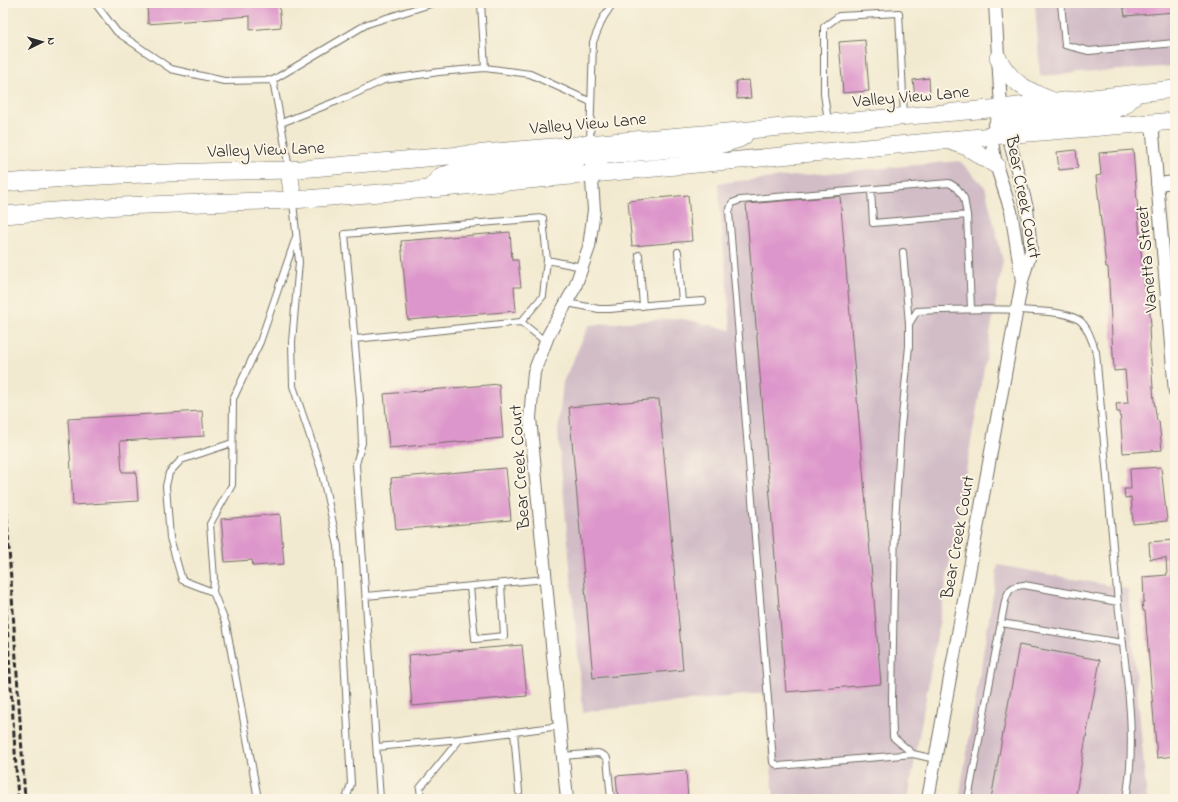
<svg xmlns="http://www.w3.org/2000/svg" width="1178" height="802" font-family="'Indie Flower',sans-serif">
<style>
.industrial{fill:#d2bdc7}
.building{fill:#dd96cb}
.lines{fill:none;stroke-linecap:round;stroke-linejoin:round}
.lane-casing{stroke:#716e65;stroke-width:8}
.street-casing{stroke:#716e65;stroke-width:14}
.secondary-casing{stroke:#716e65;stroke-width:18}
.lane{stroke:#fff;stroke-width:6}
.street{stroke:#fff;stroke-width:12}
.secondary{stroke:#fff;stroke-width:17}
.rail{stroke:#2b2b2b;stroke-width:3;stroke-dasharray:6 3;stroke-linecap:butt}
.labels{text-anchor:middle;stroke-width:4;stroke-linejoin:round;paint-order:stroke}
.street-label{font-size:18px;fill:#2b2b2b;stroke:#fcf5e5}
</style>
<rect width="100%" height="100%" fill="#fcf5e5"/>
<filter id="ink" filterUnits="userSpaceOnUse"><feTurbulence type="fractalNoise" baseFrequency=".025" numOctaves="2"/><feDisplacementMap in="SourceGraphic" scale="8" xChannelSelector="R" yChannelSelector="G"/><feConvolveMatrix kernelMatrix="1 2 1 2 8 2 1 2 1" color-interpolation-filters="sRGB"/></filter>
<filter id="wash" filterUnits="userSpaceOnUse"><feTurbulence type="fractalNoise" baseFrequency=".012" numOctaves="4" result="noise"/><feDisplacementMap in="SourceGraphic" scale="16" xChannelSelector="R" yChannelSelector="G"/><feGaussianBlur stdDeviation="0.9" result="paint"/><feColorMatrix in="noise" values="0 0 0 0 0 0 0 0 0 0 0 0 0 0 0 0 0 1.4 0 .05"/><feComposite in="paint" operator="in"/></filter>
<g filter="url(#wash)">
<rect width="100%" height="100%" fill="#f2ead0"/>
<!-- industrial -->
<path class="industrial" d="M 1035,3 L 1175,3 L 1175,66 L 1040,76 Z
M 960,161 L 985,187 L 1003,261 L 908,799 L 774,799 L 764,693 L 583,712 L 558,432 L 563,382 L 589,325 L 679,318 L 731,330 L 718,183 Z
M 998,565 L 1128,589 L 1147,799 L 959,799 Z"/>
<g id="blocks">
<!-- building -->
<path class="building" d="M 147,3 L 279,3 L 281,27 L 250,30 L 250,16 L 148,24 Z
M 1123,3 L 1175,3 L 1175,12 L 1125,16 Z
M 865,40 L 869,91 L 843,93 L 839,42 Z
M 929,78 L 930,95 L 915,97 L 913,80 Z
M 749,80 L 751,98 L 737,99 L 736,81 Z
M 1076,150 L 1078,168 L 1059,170 L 1057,152 Z
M 1133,150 L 1143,276 L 1146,294 L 1148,294 L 1149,304 L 1151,326 L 1149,326 L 1150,347 L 1154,401 L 1157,421 L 1159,421 L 1162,450 L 1123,453 L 1120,412 L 1117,412 L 1116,404 L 1128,403 L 1125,370 L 1114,371 L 1108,267 L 1106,267 L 1096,176 L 1101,175 L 1099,153 Z
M 688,195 L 692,241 L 632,246 L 628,201 Z
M 840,196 L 881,684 L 786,692 L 746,204 Z
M 510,232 L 512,260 L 518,260 L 521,287 L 514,287 L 516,311 L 408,320 L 401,241 Z
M 499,384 L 503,438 L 389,448 L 384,394 Z
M 659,399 L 683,670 L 593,678 L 569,407 Z
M 202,411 L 204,436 L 120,441 L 122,472 L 136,472 L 138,501 L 73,505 L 68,419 Z
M 1161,467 L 1167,521 L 1133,524 L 1131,497 L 1125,498 L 1124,489 L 1131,489 L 1130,469 Z
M 506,468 L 511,520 L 396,530 L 391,478 Z
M 280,514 L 284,564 L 253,566 L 252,560 L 225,562 L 221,519 Z
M 1175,540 L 1175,756 L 1157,758 L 1145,611 L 1143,611 L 1142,602 L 1144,602 L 1143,577 L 1167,575 L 1166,558 L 1150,559 L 1149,542 Z
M 522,645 L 527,696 L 412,706 L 408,655 Z
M 1019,645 L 1100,660 L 1075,799 L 991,799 Z
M 686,770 L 688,799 L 618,799 L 616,776 Z"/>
</g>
</g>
<g filter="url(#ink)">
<use href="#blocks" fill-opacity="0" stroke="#716e65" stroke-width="1"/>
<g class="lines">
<defs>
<path id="lane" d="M 95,3 L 117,32 L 171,69 L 224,81 L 273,80 L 281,123
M 481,3 L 485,68
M 1061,3 L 1065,45 L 1089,51 L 1175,43
M 273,80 L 367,24 L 434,3
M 828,121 L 824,94 L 824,27 L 839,16 L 899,13 L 904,116
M 590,142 L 593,42 L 603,18 L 613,3
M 289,169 L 281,123 L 350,96 L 384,80 L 439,72 L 485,68 L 530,74 L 591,102
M 871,190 L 873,223 L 967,215
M 293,202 L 299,262 L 292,342 L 293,386 L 321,469 L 338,546 L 351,784 L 346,799
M 678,252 L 682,302
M 903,252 L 909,324
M 639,255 L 643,306
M 567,303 L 599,309 L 610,309 L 659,304 L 703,301
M 355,339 L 521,322
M 546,342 L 521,322 L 543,296 L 547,260
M 470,587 L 475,639 L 504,636 L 501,584
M 213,592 L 182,580 L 170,538 L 166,486 L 169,473 L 181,460 L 232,443
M 366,596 L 546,579
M 1001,623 L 1123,643
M 514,732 L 519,792
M 377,747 L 460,739
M 913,754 L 779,766 L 773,762 L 729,212 L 732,203 L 740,200 L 949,183 L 957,188 L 964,198 L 967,215 L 971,308
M 563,756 L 598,753 L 603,755 L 607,758 L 611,799
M 935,759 L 913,754 L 893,737 L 892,701 L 895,521 L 901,427 L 909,346 L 909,324 L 917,311 C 956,309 995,308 1034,311 C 1048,312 1065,312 1079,320 C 1088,326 1092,342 1096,352 C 1103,435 1110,519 1118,603 C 1125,667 1138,734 1126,799
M 258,799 L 226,624 L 213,592 L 214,579 L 210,524 L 232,485 L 233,399 L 260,342 L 296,237
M 380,799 L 356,464 L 362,443 L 360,400 L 345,234 L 543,218 L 547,260 L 582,267
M 421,799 L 420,788 L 460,739 L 560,726
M 968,799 L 1005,601 C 1009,589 1011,586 1024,585 L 1118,602"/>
<path id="street" d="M 995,3 L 1001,108
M 1152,122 L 1175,392
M 1157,184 L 1175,182
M 567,799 L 530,418 L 534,372 L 548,336 L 575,287 L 589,247 L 594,210 L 591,166
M 928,799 L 1022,281 L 1031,251 L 1027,208 L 1001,108 L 991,136 L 996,165 L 1011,211 L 1022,281"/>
<path id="secondary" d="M 998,58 C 1010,83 1028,91 1053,101
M 991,136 L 1005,123 L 1024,118 L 1112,111 L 1125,105 L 1137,93
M 950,141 L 967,147 L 996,165
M 289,170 L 293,200
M 592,174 L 596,159 L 606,155 L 720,145 L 739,139 L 744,136
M 3,183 C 98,174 194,172 289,170 L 1001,108 L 1175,89
M 429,189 L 441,176 L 459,171 L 493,167 L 575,160 L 584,156 L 590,143
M 3,215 L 120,206 L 293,200 L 454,187 L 1003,135 L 1175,121"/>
</defs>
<!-- lane casing -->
<use href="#lane" class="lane-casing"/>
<!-- street casing -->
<use href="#street" class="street-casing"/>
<!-- secondary casing -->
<use href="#secondary" class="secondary-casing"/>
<!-- lane -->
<use href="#lane" class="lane"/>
<!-- street -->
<use href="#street" class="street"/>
<!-- secondary -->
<use href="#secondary" class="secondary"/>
<!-- rail -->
<path class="rail" d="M 3,455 L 25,799
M 3,560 L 18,799"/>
</g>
</g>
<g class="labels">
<!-- street labels -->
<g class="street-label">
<text transform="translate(911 96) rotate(-5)" y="6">Valley View Lane</text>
<text transform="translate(588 123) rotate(-5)" y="6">Valley View Lane</text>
<text transform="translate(266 149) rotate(-2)" y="6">Valley View Lane</text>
<text transform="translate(1024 197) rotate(79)" y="6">Bear Creek Court</text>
<text transform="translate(1146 259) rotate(-95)" y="6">Vanetta Street</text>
<text transform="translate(519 467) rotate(-94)" y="6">Bear Creek Court</text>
<text transform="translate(957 537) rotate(-80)" y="6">Bear Creek Court</text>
</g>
</g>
<!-- margin -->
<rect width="1178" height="802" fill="none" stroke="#fcf5e5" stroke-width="16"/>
<!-- north arrow -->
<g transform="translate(42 42) rotate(85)" stroke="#fcf5e5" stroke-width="3" paint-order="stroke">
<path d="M0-3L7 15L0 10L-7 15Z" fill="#2b2b2b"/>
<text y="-6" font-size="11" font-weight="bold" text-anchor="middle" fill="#2b2b2b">N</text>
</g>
</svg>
